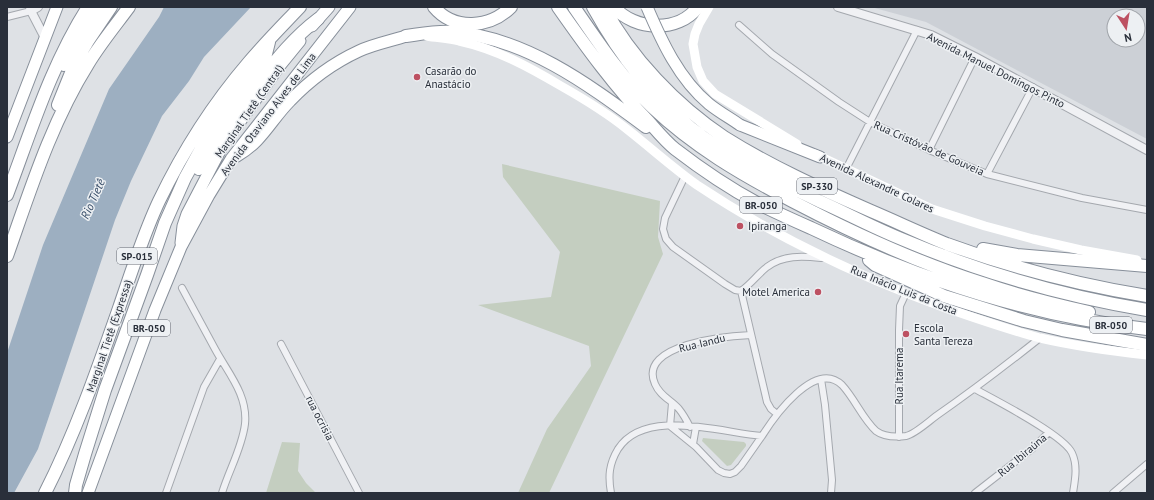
<svg xmlns="http://www.w3.org/2000/svg" width="1154" height="500" font-family="'PT Sans',sans-serif">
<style>
.built{fill:#ccd0d6;fill-rule:evenodd}
.green{fill:#c4cec0}
.water{fill:#9dafc1}
.lines{fill:none;stroke-linecap:round;stroke-linejoin:round}
.minor-casing{stroke:#a4a8ae;stroke-width:8}
.tertiary-casing{stroke:#a4a8ae;stroke-width:10}
.trunk-casing{stroke:#878f9a;stroke-width:13}
.motorway-casing{stroke:#878f9a;stroke-width:14}
.minor{stroke:#f0f1f4;stroke-width:6}
.tertiary{stroke:#f0f1f4;stroke-width:8}
.secondary{stroke:#fff;stroke-width:9}
.trunk{stroke:#fff;stroke-width:11}
.motorway{stroke:#fff;stroke-width:12}
.trunk-bridge-casing{stroke:#878f9a;stroke-width:13;stroke-linecap:butt}
.trunk-bridge{stroke:#fff;stroke-width:11}
.poi-dot{fill:#bd5162;stroke:#edf0f3;stroke-width:1.5}
.labels{text-anchor:middle;stroke-width:3;stroke-linejoin:round;paint-order:stroke}
.shield{fill:#edf0f3;stroke:#646972;stroke-width:1}
.shield-label{font-size:10px;font-weight:bold;fill:#292f3a}
.street-label{font-size:11px;fill:#292f3a;stroke:#edf0f3}
.poi-label{font-size:11px;fill:#292f3a;stroke:#edf0f3;text-anchor:start}
.water-label{font-size:12px;font-style:italic;fill:#384e69;stroke:#edf0f3}
</style>
<rect width="100%" height="100%" fill="#dee1e5"/>
<!-- built -->
<path class="built" d="M 871,7 L 1147,7 L 1147,139 L 926,22 ZM 1114,16 L 1138,16 L 1138,40 L 1114,40 Z"/>
<!-- green -->
<path class="green" d="M 502,164 L 660,201 L 658,237 L 663,254 L 549,493 L 518,493 L 547,429 L 591,366 L 589,346 L 478,305 L 551,297 L 560,252 L 503,177 Z
M 703,438 L 744,442 L 746,444 L 746,446 L 731,465 L 727,466 L 702,441 Z
M 282,442 L 300,443 L 298,471 L 306,483 L 316,493 L 266,493 Z"/>
<!-- water -->
<path class="water" d="M 164,7 L 251,7 L 204,57 L 189,81 L 162,116 L 131,181 L 115,220 L 38,449 L 14,493 L 7,493 L 7,353 L 43,245 L 109,89 L 159,17 Z"/>
<g class="lines">
<defs>
<path id="minor" d="M 7,17 L 31,11
M 739,25 L 772,54 L 839,102 L 870,122 L 929,150 L 987,174 L 1082,198 L 1147,210
M 929,150 L 975,57
M 846,169 L 917,30
M 987,174 L 1033,87
M 685,176 L 665,218 L 663,229 L 666,239 L 673,247 L 725,284 L 735,290 L 741,291 C 751,284 757,275 767,267 C 783,255 802,256 821,258
M 182,288 C 193,308 204,329 215,349 C 228,373 248,395 245,424 C 242,448 229,470 222,493
M 741,291 L 767,402 L 771,409 L 777,414
M 281,344 L 359,493
M 821,379 L 825,405 L 832,480 L 831,493
M 975,389 C 995,400 1064,435 1072,453 C 1078,466 1075,480 1073,493
M 672,403 L 670,426 L 696,447 L 718,470 L 724,473 L 730,474 L 735,472 L 741,466 L 762,436
M 690,427 C 687,421 683,414 679,409 C 671,400 660,396 655,384 C 637,344 727,336 751,335
M 899,437 L 899,330 L 900,306 L 906,293
M 693,444 L 696,427
M 166,493 L 204,387 L 220,359
M 611,493 C 608,476 609,464 618,449 C 645,407 722,433 762,436 C 774,417 815,359 842,385 C 855,399 862,418 876,431 C 884,437 897,437 906,436 C 915,434 928,422 936,416 C 972,391 1006,365 1040,338
M 975,493 L 1033,448 L 1049,432
M 1113,493 L 1147,464"/>
<path id="tertiary" d="M 30,7 L 31,11 L 45,38
M 838,7 L 931,35 L 975,57 L 1147,150
M 31,11 L 38,7"/>
<path id="trunk" d="M 312,26 L 329,7
M 740,125 L 820,157
M 7,137 L 57,7
M 237,156 C 262,142 271,120 290,101 C 310,80 333,63 359,51 C 374,44 391,41 406,36
M 181,243 L 183,226 L 187,214 L 222,147 L 278,68 L 300,41
M 88,493 L 155,310 L 181,247 L 209,195 L 231,159 L 350,7"/>
<path id="motorway" d="M 434,7 C 454,31 490,28 511,7
M 558,7 C 586,47 615,87 649,122 C 657,131 666,142 675,149 C 701,169 729,188 757,203 C 775,212 793,220 811,228 C 916,278 1031,316 1147,329
M 574,7 C 598,42 622,78 652,107 C 694,147 741,174 792,201 C 853,233 916,262 982,283 C 1017,295 1053,304 1089,312
M 593,7 C 618,52 651,96 691,128 C 730,159 775,179 819,201 C 846,213 872,227 899,238 C 979,272 1062,296 1147,310
M 604,7 C 630,57 677,106 724,137 C 770,166 821,189 871,211 C 897,222 922,234 947,244 C 1013,268 1079,285 1147,296
M 614,7 C 635,31 678,33 698,7
M 406,36 C 421,34 436,31 452,32 C 525,37 589,85 646,127
M 64,65 L 101,7
M 58,105 L 75,63 L 88,41 L 111,7
M 199,169 C 217,139 236,111 258,83 C 276,60 294,37 318,19
M 7,195 C 31,131 51,65 88,7
M 983,249 L 1017,255 L 1147,266
M 7,256 C 30,191 51,123 88,64 C 100,44 115,26 129,7
M 869,260 L 875,265 L 944,296 L 1024,321 L 1062,330 L 1147,345
M 45,493 C 75,434 97,371 119,308 C 131,273 143,235 159,201 C 183,151 213,104 249,62 C 265,43 283,25 300,7
M 75,493 L 76,485 L 85,454 L 105,390 L 147,275 L 165,223 L 185,178 L 208,136 L 222,114 L 261,62 L 266,54 L 269,42"/>
</defs>
<!-- minor casing -->
<use href="#minor" class="minor-casing"/>
<!-- tertiary casing -->
<use href="#tertiary" class="tertiary-casing"/>
<!-- trunk casing -->
<use href="#trunk" class="trunk-casing"/>
<!-- motorway casing -->
<use href="#motorway" class="motorway-casing"/>
<!-- minor -->
<use href="#minor" class="minor"/>
<!-- tertiary -->
<use href="#tertiary" class="tertiary"/>
<!-- secondary -->
<path class="secondary" d="M 709,7 L 699,24 L 695,34 L 693,44 L 697,67 L 703,81 L 715,94 L 797,144
M 427,36 C 437,38 448,38 459,41 C 496,49 529,67 561,86 C 584,99 607,113 628,130 C 651,148 673,168 697,185 C 775,237 860,277 948,309 C 979,319 1009,330 1040,338 C 1075,346 1111,351 1147,355
M 815,154 L 932,209 L 985,226 L 1033,239 L 1081,250 L 1137,260"/>
<!-- trunk -->
<use href="#trunk" class="trunk"/>
<!-- motorway -->
<use href="#motorway" class="motorway"/>
<defs>
<path id="trunk-bridge" d="M 647,7 C 662,42 679,79 709,104 C 719,112 730,118 740,125"/>
</defs>
<!-- trunk-bridge casing -->
<use href="#trunk-bridge" class="trunk-bridge-casing"/>
<!-- trunk-bridge -->
<use href="#trunk-bridge" class="trunk-bridge"/>
</g>
<!-- markers -->
<g class="poi-dot">
<circle cx="417" cy="77" r="4"/>
<circle cx="740" cy="226" r="4"/>
<circle cx="818" cy="292" r="4"/>
<circle cx="906" cy="334" r="4"/>
</g>
<g class="labels">
<!-- shield labels -->
<g class="shield">
<rect x="797" y="178" width="40" height="16" rx="3"/>
<rect x="740" y="197" width="42" height="16" rx="3"/>
<rect x="117" y="248" width="40" height="16" rx="3"/>
<rect x="1090" y="317" width="42" height="16" rx="3"/>
<rect x="128" y="320" width="42" height="16" rx="3"/>
</g>
<g class="shield-label">
<text x="817" y="190">SP-330</text>
<text x="761" y="209">BR-050</text>
<text x="137" y="260">SP-015</text>
<text x="1111" y="329">BR-050</text>
<text x="149" y="332">BR-050</text>
</g>
<!-- street labels -->
<g class="street-label">
<text transform="translate(996 70) rotate(27)" y="4">Avenida Manuel Domingos Pinto</text>
<text transform="translate(249 111) rotate(-55)" y="4">Marginal Tietê (Central)</text>
<text transform="translate(268 114) rotate(-53)" y="4">Avenida Otaviano Alves de Lima</text>
<text transform="translate(929 148) rotate(24)" y="4">Rua Cristóvão de Gouveia</text>
<text transform="translate(877 183) rotate(25)" y="4">Avenida Alexandre Colares</text>
<text transform="translate(904 290) rotate(22)" y="4">Rua Inácio Luis da Costa</text>
<text transform="translate(109 336) rotate(-71)" y="4">Marginal Tietê (Expressa)</text>
<text transform="translate(702 343) rotate(-14)" y="4">Rua Iandu</text>
<text transform="translate(899 376) rotate(-90)" y="4">Rua Itarema</text>
<text transform="translate(320 418) rotate(63)" y="4">rua ocrisia</text>
<text transform="translate(1022 455) rotate(-40)" y="4">Rua Ibiraúna</text>
</g>
<!-- poi labels -->
<g class="poi-label">
<text x="425" y="75">Casarão do<tspan x="425" dy="13">Anastácio</tspan></text>
<text x="748" y="230">Ipiranga</text>
<text x="810" y="296" text-anchor="end">Motel America</text>
<text x="914" y="332">Escola<tspan x="914" dy="13">Santa Tereza</tspan></text>
</g>
<!-- water labels -->
<g class="water-label">
<text transform="translate(93 199) rotate(-66)" y="4">Rio Tietê</text>
</g>
</g>
<!-- border -->
<rect width="1154" height="500" fill="none" stroke="#292f3a" stroke-width="16"/>
<!-- north arrow -->
<g transform="translate(1126 28) rotate(168)"><circle r="19" fill="#edf0f3" stroke="#9fa3a9"/>
<path d="M0-3L7 15L0 10L-7 15Z" fill="#bd5162"/>
<text y="-6" font-size="11" font-weight="bold" text-anchor="middle" fill="#292f3a">N</text>
</g>
</svg>
